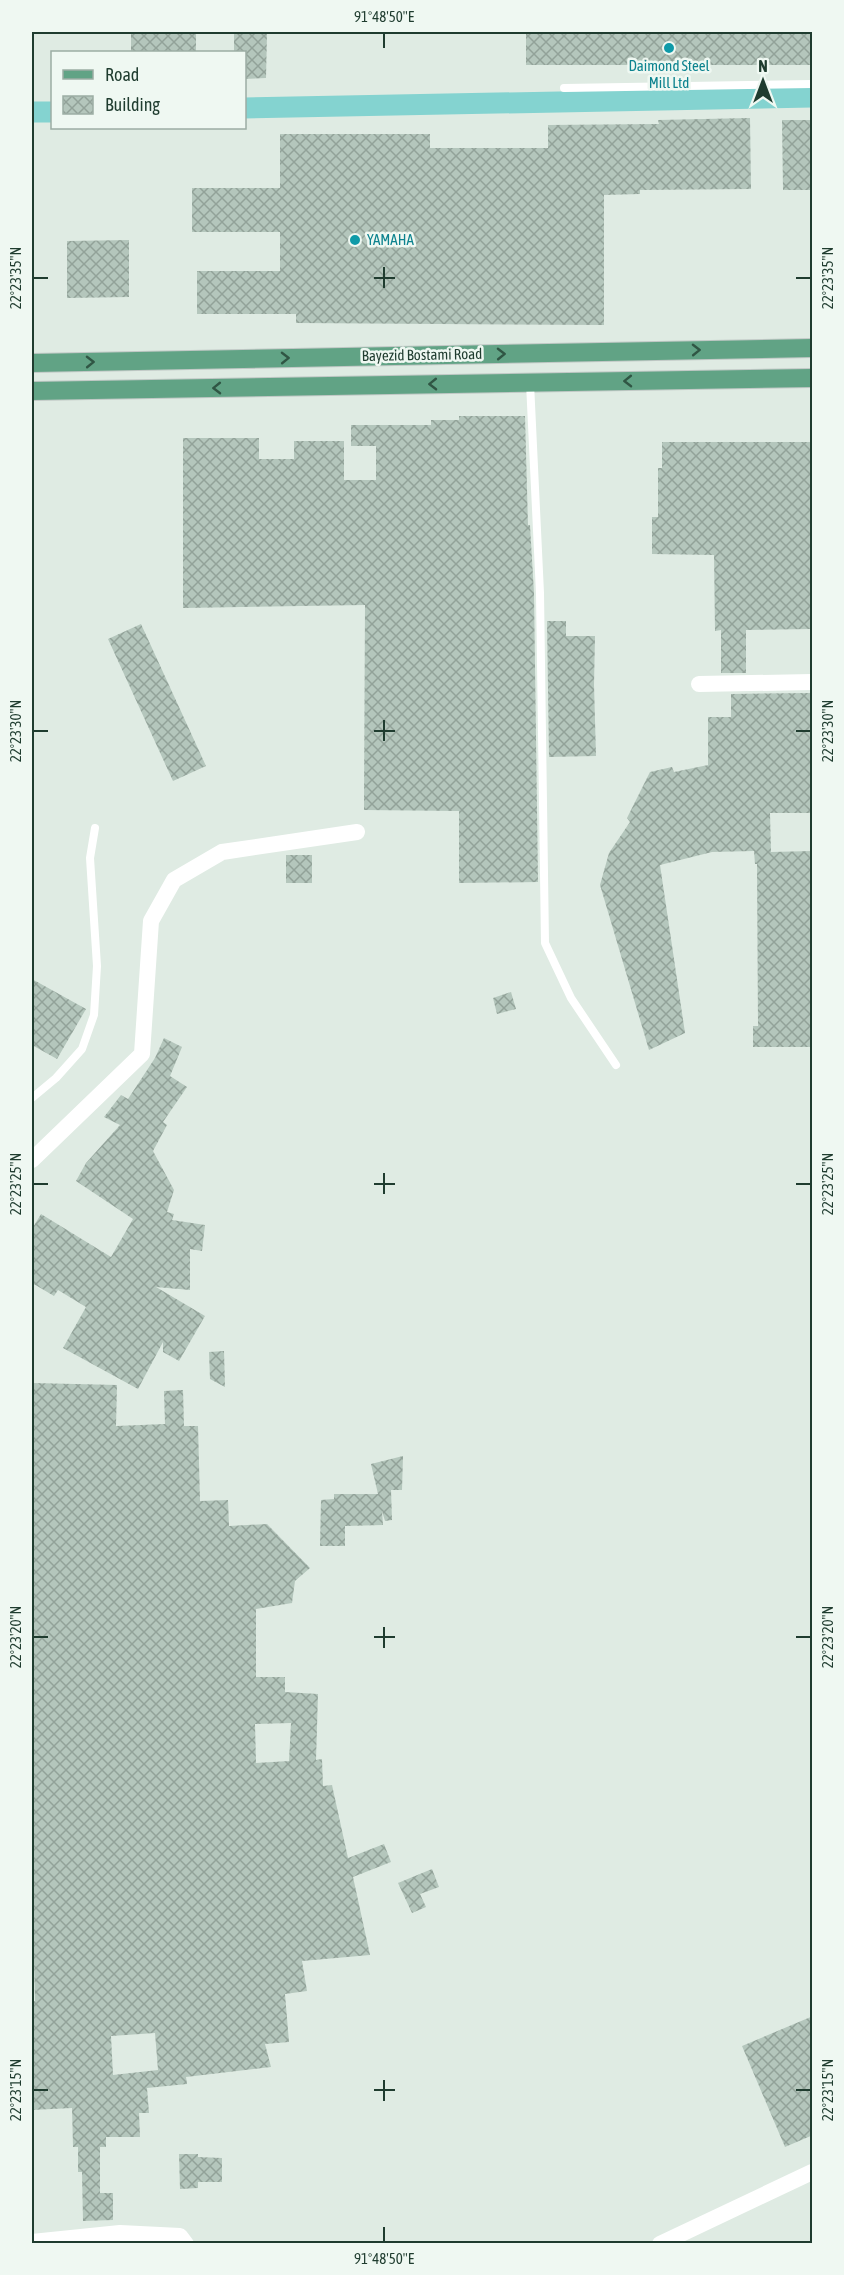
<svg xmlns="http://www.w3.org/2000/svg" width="844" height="2275" font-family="'Asap Condensed',sans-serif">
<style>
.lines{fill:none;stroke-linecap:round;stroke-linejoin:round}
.canal{stroke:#84d3d0;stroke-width:21}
.building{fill:url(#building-cross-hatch);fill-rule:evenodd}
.primary-casing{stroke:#c0c8c5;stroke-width:20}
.service{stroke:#fff;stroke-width:8}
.minor{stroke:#fff;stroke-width:16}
.primary{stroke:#61a385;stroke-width:18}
.oneway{stroke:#305644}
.ticks{fill:none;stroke:#1f3c2f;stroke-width:2}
.culture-dot{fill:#0f9aa8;stroke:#eff8f2;stroke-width:2}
.labels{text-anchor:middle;stroke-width:5;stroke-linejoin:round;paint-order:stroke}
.culture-label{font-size:15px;fill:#0d838f;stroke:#eff8f2}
.street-label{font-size:15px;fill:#1f3c2f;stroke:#eff8f2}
.neatline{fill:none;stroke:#1f3c2f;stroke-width:2}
.ticks-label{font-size:15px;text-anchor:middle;fill:#1f3c2f}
</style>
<defs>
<pattern id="building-cross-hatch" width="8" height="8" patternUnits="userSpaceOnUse" patternTransform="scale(1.5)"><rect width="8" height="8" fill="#b4c6bc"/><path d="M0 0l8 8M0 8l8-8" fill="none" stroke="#92a299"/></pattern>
</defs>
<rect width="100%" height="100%" fill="#dfebe3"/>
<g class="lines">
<!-- canal -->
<path class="canal" d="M 244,108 L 812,97
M 32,112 L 52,112"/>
</g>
<!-- building -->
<path class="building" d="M 131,32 L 196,32 L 196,52 L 131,52 Z
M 526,32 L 813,32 L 813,65 L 526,65 Z
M 234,34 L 267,34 L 266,78 L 244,79 L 244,52 L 234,52 Z
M 750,118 L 751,189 L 640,190 L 640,194 L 604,195 L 604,325 L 296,323 L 296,314 L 197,314 L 197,271 L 280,271 L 280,232 L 192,232 L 192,188 L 280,188 L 280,134 L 430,134 L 430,148 L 548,148 L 548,125 L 659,124 L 658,120 Z
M 782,120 L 813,120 L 813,190 L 783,190 Z
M 129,240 L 129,297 L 67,298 L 67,241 Z
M 459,416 L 525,416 L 528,525 L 530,525 L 534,593 L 538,882 L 459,883 L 459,811 L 364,810 L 365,605 L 183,608 L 183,438 L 259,438 L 259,459 L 294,459 L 294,441 L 344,441 L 344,480 L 376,480 L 376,446 L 351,446 L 351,425 L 431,425 L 431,420 L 459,420 Z
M 662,442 L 813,442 L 813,629 L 746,630 L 746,673 L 721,673 L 721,630 L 715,631 L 714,555 L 652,554 L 652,517 L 658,517 L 658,468 L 662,468 Z
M 547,621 L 566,621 L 566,636 L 595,636 L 594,685 L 596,756 L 549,757 Z
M 141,624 L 206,766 L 173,781 L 108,639 Z
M 811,693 L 813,813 L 770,813 L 771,852 L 813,851 L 813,1047 L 753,1047 L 753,1026 L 758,1026 L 757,864 L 755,864 L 754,851 L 712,852 L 660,865 L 685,1033 L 649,1050 L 600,885 L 609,853 L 630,822 L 627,818 L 650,772 L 672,767 L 674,772 L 708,765 L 708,717 L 731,717 L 731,694 Z
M 286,855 L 312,855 L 312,883 L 286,883 Z
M 32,979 L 86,1009 L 57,1059 L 32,1045 Z
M 511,992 L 516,1009 L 497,1014 L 493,998 Z
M 164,1038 L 182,1047 L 170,1076 L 187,1087 L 163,1122 L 167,1125 L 153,1151 L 174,1190 L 167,1212 L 174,1214 L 172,1220 L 205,1225 L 202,1251 L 190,1249 L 190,1290 L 156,1287 L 205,1316 L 179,1361 L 163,1352 L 163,1342 L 138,1389 L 63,1348 L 86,1307 L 58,1290 L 54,1296 L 32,1283 L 32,1229 L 41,1214 L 111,1257 L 133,1219 L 76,1181 L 86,1163 L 120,1125 L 104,1117 L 121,1095 L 128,1099 L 155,1058 Z
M 224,1351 L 225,1387 L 210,1379 L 209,1352 Z
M 33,1383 L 117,1385 L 116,1426 L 165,1424 L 164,1391 L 183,1390 L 184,1426 L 198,1426 L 200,1501 L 228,1500 L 229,1526 L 267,1524 L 310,1568 L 295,1581 L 292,1603 L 256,1609 L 256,1677 L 285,1677 L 285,1692 L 318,1694 L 316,1760 L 322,1759 L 323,1786 L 332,1785 L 348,1858 L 384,1844 L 391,1862 L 353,1877 L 370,1955 L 302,1961 L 307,1991 L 285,1994 L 289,2042 L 265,2044 L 271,2067 L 186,2077 L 187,2084 L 147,2088 L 149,2113 L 139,2113 L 140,2137 L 106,2137 L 106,2147 L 100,2147 L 100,2193 L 113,2193 L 113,2220 L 83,2221 L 82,2172 L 78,2172 L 78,2147 L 73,2147 L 72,2108 L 32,2110 L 32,2001 L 35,2001 L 34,1963 L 32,1963 ZM 291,1723 L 289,1761 L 256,1763 L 255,1724 ZM 155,2033 L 158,2070 L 113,2075 L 111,2036 Z
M 403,1456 L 402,1490 L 391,1490 L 392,1520 L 385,1521 L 382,1511 L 383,1525 L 345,1526 L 345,1546 L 320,1546 L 321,1500 L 334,1499 L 334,1494 L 378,1494 L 371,1464 Z
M 432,1869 L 439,1887 L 420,1894 L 426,1907 L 412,1913 L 398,1883 Z
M 813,2016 L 813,2135 L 785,2147 L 742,2046 Z
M 179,2154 L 198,2154 L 198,2157 L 222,2158 L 222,2182 L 198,2182 L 198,2188 L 180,2189 Z"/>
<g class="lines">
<defs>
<path id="primary" d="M 32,363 L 812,348
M 32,391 L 812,378"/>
</defs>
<!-- primary casing -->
<use href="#primary" class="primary-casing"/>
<!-- service -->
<path class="service" d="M 564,88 L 812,84
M 530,383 L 540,593 L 545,943 L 571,998 L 616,1065
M 32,1098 L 56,1078 L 82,1049 L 94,1015 L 97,966 L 90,858 L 95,828"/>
<!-- minor -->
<path class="minor" d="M 699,684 L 812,682
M 32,1160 L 142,1054 L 151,921 L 174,880 L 222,852 L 357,832
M 32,2242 L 120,2233 L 180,2236 L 186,2244
M 660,2244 L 812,2172"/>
<!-- primary -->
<use href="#primary" class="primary"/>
</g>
<!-- one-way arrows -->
<defs><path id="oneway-chevron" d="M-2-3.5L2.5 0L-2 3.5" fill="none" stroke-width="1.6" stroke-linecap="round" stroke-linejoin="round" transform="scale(1.5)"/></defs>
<g class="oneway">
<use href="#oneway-chevron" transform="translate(696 350) rotate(-1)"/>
<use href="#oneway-chevron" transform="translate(501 354) rotate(-1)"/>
<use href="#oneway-chevron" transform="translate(285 358) rotate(-1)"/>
<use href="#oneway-chevron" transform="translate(90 362) rotate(-1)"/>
<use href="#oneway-chevron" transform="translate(628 381) rotate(179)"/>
<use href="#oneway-chevron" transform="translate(433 384) rotate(179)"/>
<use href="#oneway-chevron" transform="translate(217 388) rotate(179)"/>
</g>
<!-- ticks -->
<path class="ticks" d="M 384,33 L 384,48M 384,267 L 384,288M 33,278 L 48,278M 374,278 L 395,278M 796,278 L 811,278M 384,720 L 384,741M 33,731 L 48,731M 374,731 L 395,731M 796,731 L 811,731M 384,1173 L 384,1194M 33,1184 L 48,1184M 374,1184 L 395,1184M 796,1184 L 811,1184M 384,1627 L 384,1648M 33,1637 L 48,1637M 374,1637 L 395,1637M 796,1637 L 811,1637M 384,2080 L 384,2101M 33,2090 L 48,2090M 374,2090 L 395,2090M 796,2090 L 811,2090M 384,2227 L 384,2242"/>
<!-- markers -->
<g class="culture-dot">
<circle cx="669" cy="48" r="6"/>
<circle cx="355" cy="240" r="6"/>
</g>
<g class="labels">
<!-- culture labels -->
<g class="culture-label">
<text x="669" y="71">Daimond Steel<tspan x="669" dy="17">Mill Ltd</tspan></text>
<text x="367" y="245" text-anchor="start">YAMAHA</text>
</g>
<!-- street labels -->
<g class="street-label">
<text transform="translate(422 355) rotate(-1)" y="5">Bayezid Bostami Road</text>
</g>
</g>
<!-- border -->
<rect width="844" height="2275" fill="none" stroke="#eff8f2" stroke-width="66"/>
<!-- legend -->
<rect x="51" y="51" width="195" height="78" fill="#eff8f2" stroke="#9cada4" stroke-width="1.5"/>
<rect x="63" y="70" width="30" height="9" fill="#61a385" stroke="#9cada4" stroke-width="1.5"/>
<text x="105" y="81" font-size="18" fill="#1f3c2f">Road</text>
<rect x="63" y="96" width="30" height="18" fill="url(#building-cross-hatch)" stroke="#9cada4" stroke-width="1.5"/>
<text x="105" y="111" font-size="18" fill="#1f3c2f">Building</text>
<!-- north arrow -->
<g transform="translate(763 81)" stroke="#eff8f2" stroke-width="4.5" paint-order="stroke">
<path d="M0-4.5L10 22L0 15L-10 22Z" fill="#1f3c2f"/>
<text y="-9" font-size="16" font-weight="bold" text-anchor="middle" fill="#1f3c2f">N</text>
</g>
<rect x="33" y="33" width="778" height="2209" class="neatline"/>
<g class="ticks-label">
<text x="384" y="22">91°48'50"E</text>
<text transform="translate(16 278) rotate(-90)" y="5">22°23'35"N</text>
<text transform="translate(828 278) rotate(-90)" y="5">22°23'35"N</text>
<text transform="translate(16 731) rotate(-90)" y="5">22°23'30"N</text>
<text transform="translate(828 731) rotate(-90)" y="5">22°23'30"N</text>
<text transform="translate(16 1184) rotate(-90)" y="5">22°23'25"N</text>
<text transform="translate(828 1184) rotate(-90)" y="5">22°23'25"N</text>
<text transform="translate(16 1637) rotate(-90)" y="5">22°23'20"N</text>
<text transform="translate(828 1637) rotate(-90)" y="5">22°23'20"N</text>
<text transform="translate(16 2090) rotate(-90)" y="5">22°23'15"N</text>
<text transform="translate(828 2090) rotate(-90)" y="5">22°23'15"N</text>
<text x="384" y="2264">91°48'50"E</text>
</g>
</svg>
